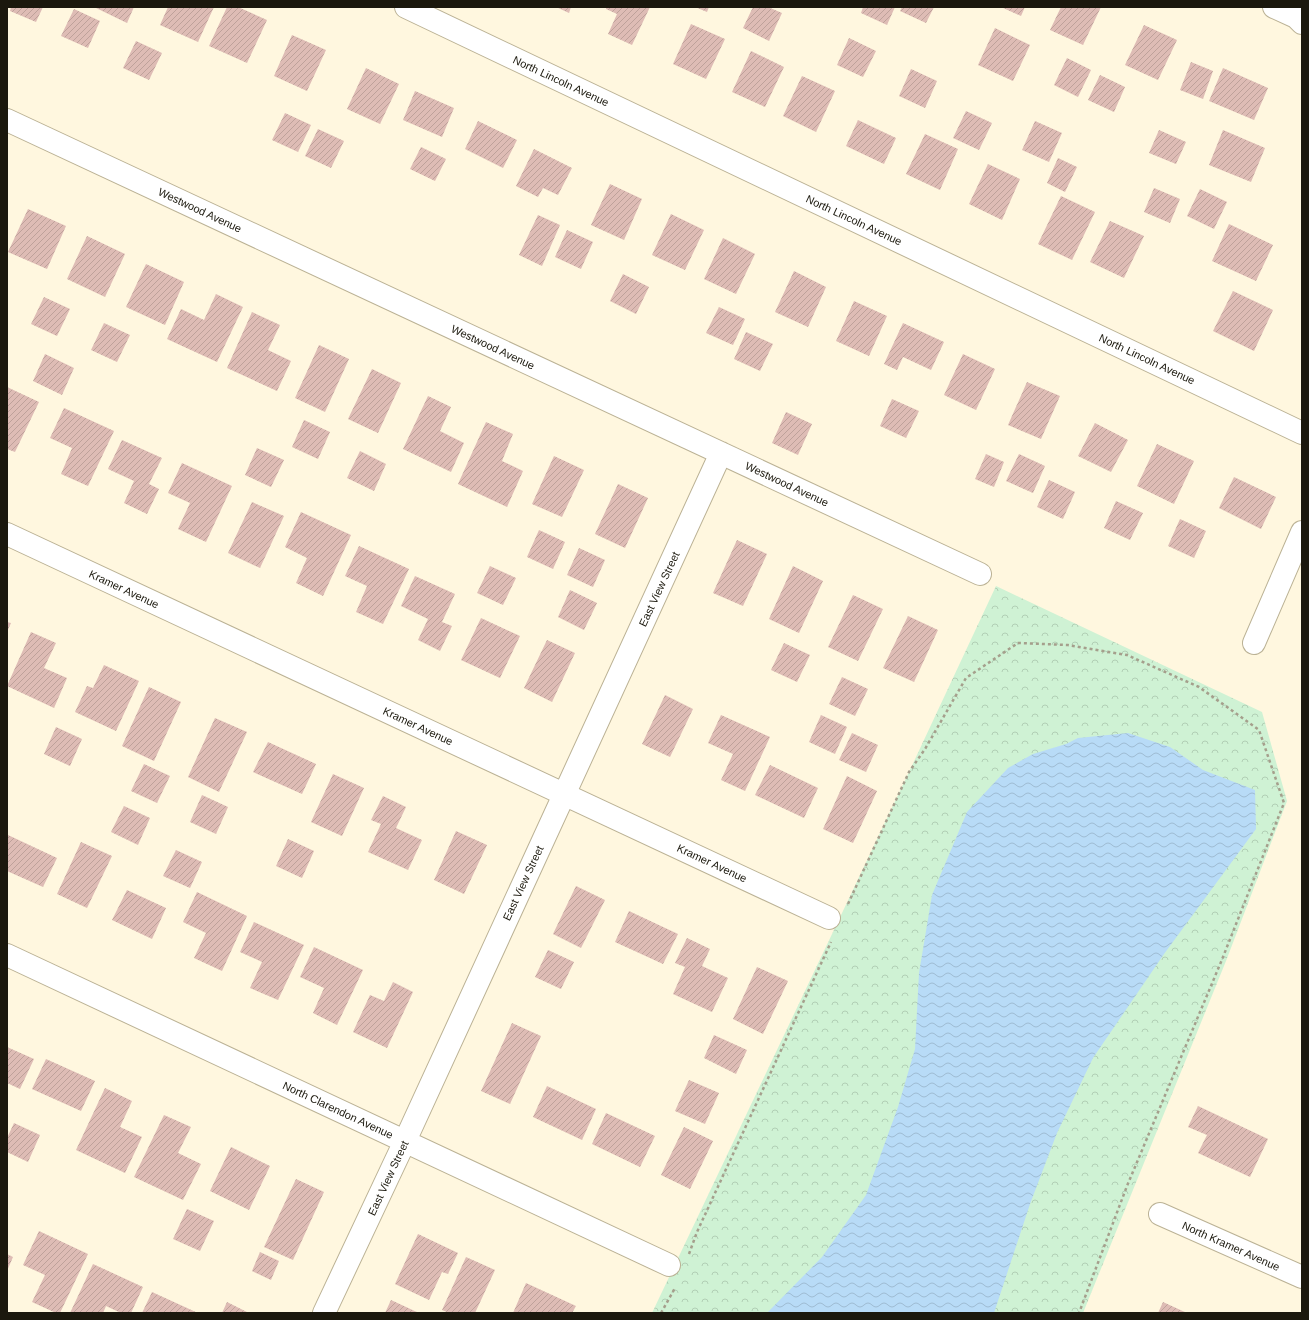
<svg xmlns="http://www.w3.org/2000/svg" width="1309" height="1320" font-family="Helvetica,sans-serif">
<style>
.park{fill:url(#park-crowns)}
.water{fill:url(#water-waves)}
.building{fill:url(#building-hatch)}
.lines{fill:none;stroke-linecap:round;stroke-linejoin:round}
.street-casing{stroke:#bbb295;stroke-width:24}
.path{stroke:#a59f8c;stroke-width:2.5;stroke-dasharray:3 3;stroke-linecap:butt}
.street{stroke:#fff;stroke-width:22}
.labels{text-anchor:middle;stroke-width:4;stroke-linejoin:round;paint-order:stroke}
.street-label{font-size:11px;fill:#1b180d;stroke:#fff}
</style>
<defs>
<pattern id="park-crowns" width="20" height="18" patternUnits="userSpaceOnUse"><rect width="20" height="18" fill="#cff2d4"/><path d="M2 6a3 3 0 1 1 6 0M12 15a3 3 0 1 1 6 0" fill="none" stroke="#b1cfb5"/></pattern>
<pattern id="water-waves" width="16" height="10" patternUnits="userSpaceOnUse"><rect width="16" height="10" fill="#b8dbf7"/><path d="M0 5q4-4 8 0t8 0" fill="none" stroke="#9ebbd3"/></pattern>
<pattern id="building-hatch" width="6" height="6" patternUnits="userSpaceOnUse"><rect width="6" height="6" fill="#debcb5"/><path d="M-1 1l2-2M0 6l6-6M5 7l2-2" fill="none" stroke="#bea19a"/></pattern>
</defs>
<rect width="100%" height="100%" fill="#fff7df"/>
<!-- park -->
<path class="park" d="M 996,586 L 1262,712 L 1287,801 L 1226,961 L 1083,1313 L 652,1313 L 909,772 Z"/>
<!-- water -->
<path class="water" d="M 1128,733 L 1170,747 L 1203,770 L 1255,790 L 1256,829 L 1164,954 L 1093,1058 L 1057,1133 L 1030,1204 L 994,1313 L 767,1313 L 822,1257 L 866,1195 L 898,1107 L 915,1049 L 919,973 L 932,895 L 967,812 L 1008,768 L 1033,754 L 1066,744 L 1078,738 Z"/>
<!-- building -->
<path class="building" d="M 11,7 L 43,7 L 36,22 L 10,11 Z
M 94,7 L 134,7 L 127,23 Z
M 168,7 L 214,7 L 198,42 L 160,25 Z
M 227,7 L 238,7 L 267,20 L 247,63 L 209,46 Z
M 556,7 L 571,7 L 569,13 Z
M 606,7 L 650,7 L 632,45 L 608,34 L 617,14 L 606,9 Z
M 695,7 L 709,7 L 707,12 Z
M 753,7 L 768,7 L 782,13 L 769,41 L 743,28 Z
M 863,7 L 895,7 L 887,25 L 861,13 Z
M 902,7 L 934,7 L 926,23 L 900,11 Z
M 1001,7 L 1025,7 L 1021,16 Z
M 1061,7 L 1101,7 L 1083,45 L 1050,30 Z
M 74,9 L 100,21 L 88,48 L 61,36 Z
M 691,24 L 725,39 L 706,79 L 673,64 Z
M 1144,25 L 1177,40 L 1158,80 L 1125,65 Z
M 995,28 L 1030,45 L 1013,81 L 978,65 Z
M 292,35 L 326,50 L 307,91 L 274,76 Z
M 849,38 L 876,51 L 863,77 L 837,65 Z
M 136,41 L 162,53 L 149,80 L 123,68 Z
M 751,51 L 784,67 L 765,107 L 732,92 Z
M 1067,58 L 1091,70 L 1078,97 L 1054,85 Z
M 1191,62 L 1213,71 L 1203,99 L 1180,90 Z
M 366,68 L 399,84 L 380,124 L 347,109 Z
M 1223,68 L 1268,88 L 1254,120 L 1209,101 Z
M 911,69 L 937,81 L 925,108 L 899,96 Z
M 1100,75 L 1125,87 L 1114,112 L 1088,100 Z
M 802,76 L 835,91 L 816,132 L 783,116 Z
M 415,91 L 454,108 L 442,137 L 403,120 Z
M 966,111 L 992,123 L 979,150 L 953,138 Z
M 285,113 L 311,125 L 298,152 L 272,140 Z
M 858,120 L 896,138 L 884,164 L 846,146 Z
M 478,121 L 517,140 L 503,168 L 465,149 Z
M 1035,121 L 1062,133 L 1049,162 L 1022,150 Z
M 318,129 L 344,141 L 331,168 L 305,156 Z
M 1159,130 L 1186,142 L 1176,164 L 1149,153 Z
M 1223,130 L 1265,148 L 1251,182 L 1209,165 Z
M 925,134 L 958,149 L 940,190 L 906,174 Z
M 421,147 L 446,159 L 435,181 L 410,169 Z
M 534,149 L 572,168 L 558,195 L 543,188 L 538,197 L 516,186 Z
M 1058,158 L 1077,167 L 1065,192 L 1047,183 Z
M 988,164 L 1020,179 L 1002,220 L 969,204 Z
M 610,184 L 642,199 L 624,240 L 591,225 Z
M 1154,188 L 1180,199 L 1170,223 L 1144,212 Z
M 1200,189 L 1227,202 L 1214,229 L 1187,216 Z
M 1061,196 L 1095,212 L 1072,260 L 1038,244 Z
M 28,209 L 66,226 L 47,269 L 8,252 Z
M 671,214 L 704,230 L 685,270 L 652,255 Z
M 538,215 L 560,225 L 542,266 L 519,255 Z
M 1110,221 L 1144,236 L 1124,278 L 1090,262 Z
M 1229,224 L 1273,245 L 1256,281 L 1212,261 Z
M 567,230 L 593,242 L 581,269 L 555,257 Z
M 87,236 L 125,254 L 105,297 L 67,279 Z
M 723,238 L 755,254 L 736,294 L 704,279 Z
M 146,264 L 184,282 L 165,325 L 126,307 Z
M 794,271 L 826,287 L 808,327 L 775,312 Z
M 623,274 L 649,287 L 636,314 L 610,301 Z
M 1233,291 L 1273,310 L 1254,351 L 1213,331 Z
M 216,294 L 243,307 L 217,362 L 167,339 L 181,309 L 204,320 Z
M 44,297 L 70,309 L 57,336 L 31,324 Z
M 854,301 L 887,316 L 869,356 L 836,341 Z
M 719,307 L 745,319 L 733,345 L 706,333 Z
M 252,312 L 280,325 L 268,350 L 291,361 L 277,391 L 227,368 Z
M 104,323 L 130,335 L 117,362 L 91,350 Z
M 903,323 L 944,342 L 931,370 L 903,357 L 897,370 L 884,364 Z
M 746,332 L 773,344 L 760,371 L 734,359 Z
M 319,345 L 349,359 L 325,412 L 295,398 Z
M 45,354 L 74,368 L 62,395 L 33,381 Z
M 963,354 L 995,369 L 976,410 L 944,395 Z
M 372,369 L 401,383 L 378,433 L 348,419 Z
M 1027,382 L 1060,396 L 1041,439 L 1008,425 Z
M 7,387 L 39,402 L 15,452 L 7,449 Z
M 428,396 L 451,407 L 440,431 L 464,443 L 451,472 L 403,449 Z
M 892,399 L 919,411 L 906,438 L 880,426 Z
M 64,408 L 114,431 L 88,486 L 61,474 L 72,448 L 50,438 Z
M 786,412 L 812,424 L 798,455 L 772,443 Z
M 304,420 L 330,432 L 318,459 L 292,447 Z
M 486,422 L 513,434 L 502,461 L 523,471 L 507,507 L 458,484 Z
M 1095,423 L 1128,440 L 1111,472 L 1078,456 Z
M 122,440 L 162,458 L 149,484 L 159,489 L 147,514 L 124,503 L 134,481 L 108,469 Z
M 1157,444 L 1194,461 L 1174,504 L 1137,486 Z
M 257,448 L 284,460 L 271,487 L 245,475 Z
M 360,451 L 386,464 L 374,491 L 347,478 Z
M 986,454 L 1004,462 L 994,487 L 975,479 Z
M 1019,454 L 1045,466 L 1033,493 L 1006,481 Z
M 554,456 L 584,470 L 562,517 L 532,504 Z
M 182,463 L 232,486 L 206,542 L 178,529 L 190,503 L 168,493 Z
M 1234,477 L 1276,497 L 1261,529 L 1219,508 Z
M 1049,480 L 1075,492 L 1063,519 L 1037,507 Z
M 618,484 L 648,498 L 625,548 L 595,534 Z
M 1116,501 L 1143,513 L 1130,540 L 1104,528 Z
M 252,502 L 284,516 L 260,568 L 228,553 Z
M 301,512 L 351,535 L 323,596 L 296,583 L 307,558 L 285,547 Z
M 1180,519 L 1206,531 L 1194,558 L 1168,546 Z
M 539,530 L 565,542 L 553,569 L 527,557 Z
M 737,540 L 767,554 L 743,606 L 713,593 Z
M 359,546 L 409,569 L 383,624 L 356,612 L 367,586 L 345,576 Z
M 579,548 L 605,560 L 593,587 L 567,575 Z
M 490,566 L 516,578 L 503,605 L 477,593 Z
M 793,566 L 823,581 L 799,633 L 769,619 Z
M 415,576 L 455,594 L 442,622 L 452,626 L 440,651 L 418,640 L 428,619 L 401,606 Z
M 570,590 L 597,603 L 584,630 L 558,617 Z
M 853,595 L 883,609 L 858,661 L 828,647 Z
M 908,616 L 938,630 L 914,682 L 883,668 Z
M 481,618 L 520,636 L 500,678 L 461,660 Z
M 7,622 L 11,623 L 7,632 Z
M 31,632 L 56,643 L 44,668 L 67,678 L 54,708 L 7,686 Z
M 547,640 L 575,653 L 552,702 L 524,688 Z
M 784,643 L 810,655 L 797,682 L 771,670 Z
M 104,665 L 139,681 L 116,731 L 75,712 L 87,686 L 93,688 Z
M 842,677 L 868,689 L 855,716 L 829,704 Z
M 149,687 L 181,702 L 154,761 L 122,746 Z
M 665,695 L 693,709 L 670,757 L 642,744 Z
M 721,715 L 770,737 L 745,791 L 721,780 L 733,754 L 708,743 Z
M 821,715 L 847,727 L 835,754 L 809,742 Z
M 215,718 L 247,732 L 219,792 L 188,777 Z
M 56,727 L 82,739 L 70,766 L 44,754 Z
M 852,733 L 878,745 L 866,772 L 839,760 Z
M 268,742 L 316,764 L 302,794 L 253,772 Z
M 144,764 L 170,776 L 157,803 L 131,791 Z
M 770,765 L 818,788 L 804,818 L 755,795 Z
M 333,774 L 364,788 L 342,836 L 311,822 Z
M 847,776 L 877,791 L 853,843 L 823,829 Z
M 202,795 L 228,807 L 216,834 L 190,822 Z
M 383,796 L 406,807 L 396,828 L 422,840 L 408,870 L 368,852 L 381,824 L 371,820 Z
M 124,806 L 150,818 L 138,845 L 111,832 Z
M 456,831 L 487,845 L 464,894 L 434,880 Z
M 8,835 L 57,858 L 43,887 L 7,871 L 7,837 Z
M 288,839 L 314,851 L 302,878 L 276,866 Z
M 81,842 L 112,856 L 87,908 L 57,894 Z
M 176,850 L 202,862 L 190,888 L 163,876 Z
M 576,886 L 605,900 L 581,948 L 553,934 Z
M 127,890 L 166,908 L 152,939 L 112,920 Z
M 197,892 L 247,916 L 222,971 L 194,958 L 206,933 L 183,922 Z
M 629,911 L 678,934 L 663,964 L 615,942 Z
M 254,922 L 304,945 L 278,1000 L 250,988 L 262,962 L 240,952 Z
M 687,938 L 710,949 L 702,966 L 728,978 L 712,1012 L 673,994 L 685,967 L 675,963 Z
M 314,947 L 363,970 L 337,1025 L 313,1013 L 324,988 L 300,977 Z
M 548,950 L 574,962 L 561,989 L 535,977 Z
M 757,967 L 788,981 L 763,1034 L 733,1019 Z
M 393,982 L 413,992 L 387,1048 L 353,1032 L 370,995 L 384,1001 Z
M 512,1023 L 541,1036 L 510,1104 L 481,1091 Z
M 714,1035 L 747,1050 L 736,1074 L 704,1058 Z
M 7,1047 L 34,1059 L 20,1089 L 7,1083 Z
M 46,1059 L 95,1081 L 81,1111 L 32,1089 Z
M 689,1080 L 719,1093 L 705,1124 L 675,1111 Z
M 547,1086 L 596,1109 L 582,1140 L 533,1117 Z
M 105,1088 L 132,1101 L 120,1127 L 142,1137 L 125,1173 L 76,1150 Z
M 1198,1106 L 1268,1139 L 1250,1177 L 1198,1153 L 1207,1135 L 1188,1127 Z
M 606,1113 L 655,1136 L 640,1167 L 592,1144 Z
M 164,1115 L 191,1127 L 178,1153 L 201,1164 L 183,1200 L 134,1177 Z
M 14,1123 L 40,1135 L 28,1162 L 7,1152 L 7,1138 Z
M 684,1127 L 713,1141 L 690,1189 L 661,1175 Z
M 231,1147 L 270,1166 L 249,1210 L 210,1191 Z
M 296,1179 L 324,1192 L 293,1260 L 264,1247 Z
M 187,1209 L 214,1221 L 200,1251 L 173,1239 Z
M 39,1231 L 88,1254 L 60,1313 L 56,1313 L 32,1302 L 45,1275 L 23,1265 Z
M 418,1234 L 458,1253 L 448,1274 L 442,1272 L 429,1300 L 395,1284 Z
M 260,1252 L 279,1261 L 271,1280 L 252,1271 Z
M 7,1254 L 13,1257 L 7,1271 Z
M 466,1257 L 495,1270 L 475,1313 L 449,1313 L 442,1310 Z
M 93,1264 L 143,1287 L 131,1313 L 121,1313 L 106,1306 L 103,1313 L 70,1313 Z
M 526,1283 L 576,1306 L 572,1313 L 513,1313 Z
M 152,1292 L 198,1313 L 142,1313 Z
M 391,1300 L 419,1313 L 385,1313 Z
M 227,1302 L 249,1313 L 222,1313 Z
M 1163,1302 L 1187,1313 L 1158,1313 Z"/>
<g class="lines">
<defs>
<path id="street" d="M 406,7 L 1302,433
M 1274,7 L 1296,17 L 1302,23
M 7,120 L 980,574
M 7,534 L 829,918
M 1254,643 L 1302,532
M 7,955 L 669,1265
M 1160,1214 L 1302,1277
M 324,1313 L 405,1141 L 721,453"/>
</defs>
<!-- street casing -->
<use href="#street" class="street-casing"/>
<!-- path -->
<path class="path" d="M 848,904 L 909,772 L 925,749 L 966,678 L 1018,643 L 1068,645 L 1127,655 L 1199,687 L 1259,730 L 1284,803 L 1221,962 L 1127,1186 L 1079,1313
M 689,1254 L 697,1232 L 831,942
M 661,1313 L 675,1288"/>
<!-- street -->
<use href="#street" class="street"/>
</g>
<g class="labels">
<!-- street labels -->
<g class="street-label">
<text transform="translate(561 81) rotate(25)" y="4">North Lincoln Avenue</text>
<text transform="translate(200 210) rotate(25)" y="4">Westwood Avenue</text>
<text transform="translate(854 220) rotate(25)" y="4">North Lincoln Avenue</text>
<text transform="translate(493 347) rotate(25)" y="4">Westwood Avenue</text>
<text transform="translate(1147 359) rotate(25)" y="4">North Lincoln Avenue</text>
<text transform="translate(787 484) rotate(25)" y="4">Westwood Avenue</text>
<text transform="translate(124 589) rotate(25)" y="4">Kramer Avenue</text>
<text transform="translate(659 589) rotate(-65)" y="4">East View Street</text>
<text transform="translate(418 726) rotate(25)" y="4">Kramer Avenue</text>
<text transform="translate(712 863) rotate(25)" y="4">Kramer Avenue</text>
<text transform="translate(523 883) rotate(-65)" y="4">East View Street</text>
<text transform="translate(338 1110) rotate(25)" y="4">North Clarendon Avenue</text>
<text transform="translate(388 1178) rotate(-65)" y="4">East View Street</text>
<text transform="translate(1231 1246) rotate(24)" y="4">North Kramer Avenue</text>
</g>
</g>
<!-- border -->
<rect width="1309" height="1320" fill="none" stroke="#1b180d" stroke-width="16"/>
</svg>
